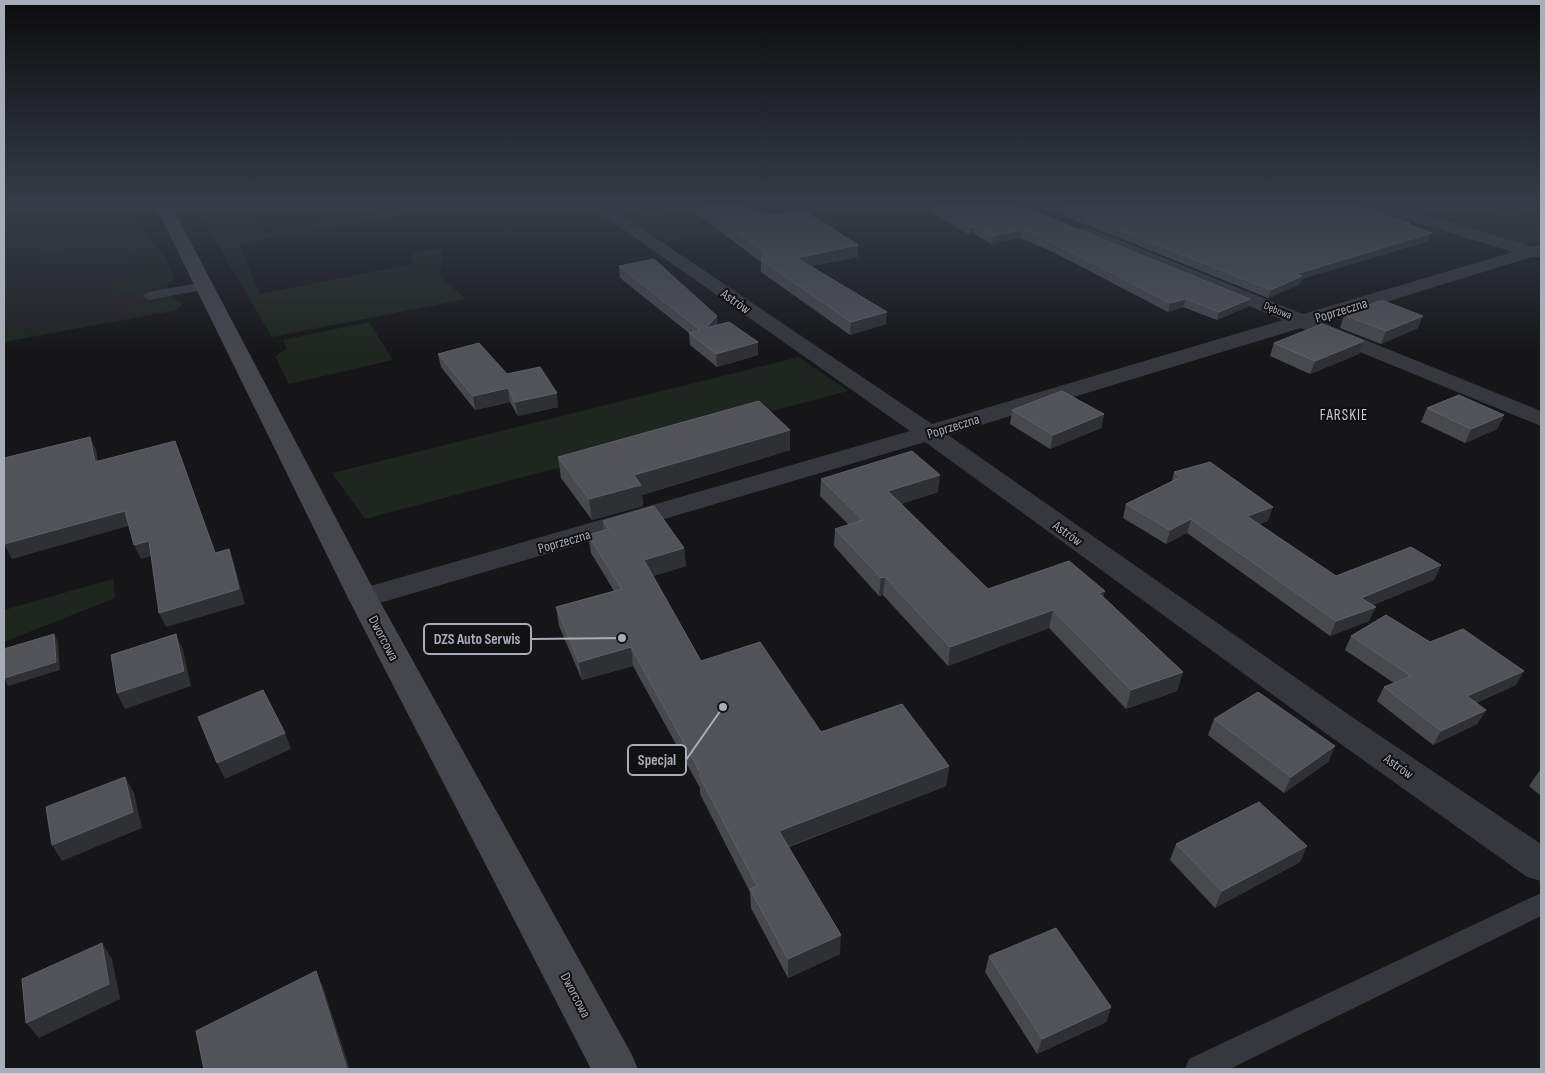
<svg xmlns="http://www.w3.org/2000/svg" width="1545" height="1073" font-family="'Sofia Sans Condensed',sans-serif">
<style>
.built{fill:#222225}
.green{fill:#1e261f}
.lines{fill:none;stroke-linecap:round;stroke-linejoin:round}
.service{fill:#37383d;fill-rule:evenodd}
.minor{fill:#37383d;fill-rule:evenodd}
.secondary{fill:#45474d;fill-rule:evenodd}
.wall{fill:#47494d}
.shaded-wall{fill:#2f3033}
.building{fill:#525359;stroke:#5f6168}
.labels{text-anchor:middle;stroke-width:4;stroke-linejoin:round;paint-order:stroke}
.far-street-label{font-size:11px;fill:#a8adb8;stroke:#111113}
.street-label{font-size:14px;fill:#a8adb8;stroke:#111113}
.neighbourhood-label{font-size:15px;letter-spacing:1px;fill:#c9ccd4;stroke:#111113}
.leader{fill:none;stroke:#a8adb8;stroke-width:2}
.callout-dot{fill:#a8adb8;stroke:#111113;stroke-width:2}
.callout{fill:#111113;stroke:#a8adb8;stroke-width:2}
.callout-label{font-size:15px;text-anchor:middle;font-weight:bold;fill:#a8adb8}
</style>
<rect width="100%" height="100%" fill="#161618"/>
<!-- built -->
<path class="built" d="M 146,235 L 178,310 L 4,342 L 4,259 Z"/>
<!-- green -->
<path class="green" d="M 33,203 L 143,203 L 133,212 L 137,225 L 163,254 L 175,278 C 167,290 123,297 111,290 L 110,286 L 134,281 L 126,242 L 4,262 L 4,208 Z
M 193,203 L 239,203 L 262,234 L 437,203 L 470,203 L 239,244 L 260,294 L 413,264 L 411,254 L 442,248 L 440,277 L 466,299 L 272,337 Z
M 691,203 L 810,203 L 822,209 L 667,242 L 622,217 Z
M 1541,203 L 1541,242 C 1513,250 1481,233 1453,225 Z
M 167,298 L 174,299 L 182,303 L 181,307 L 4,342 L 4,332 L 6,332 L 7,325 L 19,325 L 20,334 L 127,315 L 128,306 Z
M 369,322 L 393,360 L 289,384 L 275,356 L 287,349 L 283,340 Z
M 799,357 L 848,391 L 365,519 L 332,473 Z
M 113,579 L 115,598 L 4,642 L 4,610 Z"/>
<g class="lines">
<!-- service -->
<path class="service" d="M 204,282 L 210,286 L 208,289 L 148,300 L 142,296 L 148,292 Z
M 1541,893 L 1541,916 L 1230,1069 L 1185,1069 L 1189,1059 Z"/>
<!-- minor -->
<path class="minor" d="M 586,203 L 604,203 L 932,424 L 1283,320 L 1081,237 L 1078,233 L 1081,229 L 1087,228 L 1093,229 L 1303,314 L 1513,252 L 1363,206 L 1361,203 L 1385,203 L 1531,246 L 1541,244 L 1541,257 L 1532,257 L 1321,322 L 1541,411 L 1541,426 L 1301,328 L 948,435 L 1355,719 L 1541,844 L 1541,881 L 1527,877 L 1331,737 L 925,442 L 373,605 L 363,608 L 353,605 L 348,598 L 353,591 L 910,431 Z"/>
<!-- secondary -->
<path class="secondary" d="M 154,203 L 170,203 L 378,598 L 631,1053 L 638,1069 L 591,1069 L 348,598 Z"/>
</g>
<!-- wall -->
<path class="wall" d="M 682,203 L 744,203 L 763,214 L 774,215 L 858,257 L 812,266 L 886,324 L 850,335 L 761,272 L 761,262 Z
M 895,203 L 1014,203 L 1250,299 L 1247,307 L 1217,320 L 1183,307 L 1168,312 L 1053,252 L 1021,238 L 992,244 L 974,234 L 970,235 L 931,213 L 921,215 Z
M 1032,203 L 1368,203 L 1367,208 L 1410,223 L 1409,225 L 1429,241 L 1301,279 L 1300,284 L 1268,298 Z
M 619,266 L 717,325 L 758,355 L 717,367 L 690,345 L 689,333 L 620,278 Z
M 1344,315 L 1418,328 L 1381,344 L 1340,328 Z
M 1364,341 L 1359,354 L 1310,374 L 1270,356 L 1274,343 Z
M 438,354 L 558,407 L 518,416 L 510,402 L 475,410 L 441,367 Z
M 1427,408 L 1504,415 L 1497,429 L 1465,443 L 1421,422 Z
M 1012,410 L 1104,414 L 1101,428 L 1050,449 L 1010,424 Z
M 790,450 L 642,495 L 643,506 L 592,520 L 561,478 L 558,457 Z
M 1174,472 L 1268,521 L 1259,524 L 1336,576 L 1441,565 L 1434,580 L 1373,605 L 1369,621 L 1330,636 L 1187,533 L 1166,544 L 1123,518 L 1126,504 L 1172,481 Z
M 821,479 L 938,492 L 901,504 L 988,589 L 1105,591 L 1103,597 L 1183,672 L 1177,691 L 1126,709 L 1049,628 L 948,666 L 883,595 L 879,596 L 834,546 L 835,529 L 849,525 L 820,496 Z
M 603,521 L 684,548 L 686,566 L 653,576 L 701,661 L 821,732 L 949,766 L 946,786 L 789,847 L 840,954 L 788,978 L 751,908 L 750,892 L 700,794 L 700,788 L 633,666 L 582,680 L 559,626 L 556,607 L 614,591 L 591,553 L 588,535 L 604,530 Z
M 1351,636 L 1430,642 L 1516,685 L 1476,703 L 1486,710 L 1477,724 L 1433,745 L 1377,701 L 1384,687 L 1394,683 L 1345,650 Z
M 1214,719 L 1335,746 L 1328,762 L 1284,793 L 1208,735 Z
M 1541,769 L 1541,796 L 1529,786 L 1540,770 Z
M 1176,844 L 1307,846 L 1300,862 L 1215,908 L 1170,860 Z
M 989,956 L 1111,1007 L 1106,1022 L 1037,1054 L 985,972 Z"/>
<!-- shaded-wall -->
<path class="shaded-wall" d="M 1365,203 L 1368,203 L 1366,209 L 1359,205 Z
M 932,205 L 931,213 L 921,215 L 922,207 Z
M 975,227 L 974,234 L 970,235 L 971,228 Z
M 1022,230 L 1021,238 L 992,244 L 993,236 Z
M 1432,233 L 1429,241 L 1301,279 L 1300,284 L 1268,298 L 1271,290 L 1296,274 Z
M 858,245 L 858,257 L 797,269 L 797,258 Z
M 1186,299 L 1183,307 L 1168,312 L 1170,303 Z
M 1250,299 L 1247,307 L 1217,320 L 1219,312 Z
M 887,312 L 886,324 L 850,335 L 851,322 Z
M 717,316 L 718,328 L 706,328 Z
M 1423,316 L 1418,328 L 1381,344 L 1386,331 Z
M 1364,341 L 1359,354 L 1310,374 L 1315,361 Z
M 758,342 L 758,355 L 717,367 L 716,354 Z
M 508,388 L 510,402 L 475,410 L 473,396 Z
M 557,393 L 558,407 L 518,416 L 515,402 Z
M 1104,414 L 1101,428 L 1050,449 L 1053,435 Z
M 1504,415 L 1497,429 L 1465,443 L 1471,429 Z
M 790,430 L 790,450 L 642,495 L 643,506 L 592,520 L 589,499 L 634,475 Z
M 90,437 L 96,450 L 101,476 L 95,462 Z
M 175,441 L 180,455 L 221,567 L 215,553 Z
M 940,475 L 938,492 L 886,509 L 888,491 Z
M 1273,507 L 1268,521 L 1242,531 L 1247,516 Z
M 125,511 L 132,525 L 12,559 L 4,544 Z
M 1191,519 L 1187,533 L 1166,544 L 1170,530 Z
M 149,541 L 155,555 L 141,559 L 134,545 Z
M 684,548 L 686,566 L 646,578 L 644,560 Z
M 229,549 L 234,563 L 245,604 L 166,627 L 159,613 Z
M 1441,565 L 1434,580 L 1355,612 L 1361,598 Z
M 885,577 L 883,595 L 879,596 L 881,578 Z
M 1105,591 L 1100,609 L 1099,593 Z
M 1376,607 L 1369,621 L 1330,636 L 1336,621 Z
M 1053,610 L 1049,628 L 948,666 L 950,647 Z
M 54,634 L 58,642 L 60,670 L 8,686 L 4,678 Z
M 176,634 L 183,650 L 191,686 L 125,709 L 117,693 Z
M 631,647 L 633,666 L 582,680 L 579,662 Z
M 1524,671 L 1516,685 L 1459,710 L 1467,696 Z
M 1183,672 L 1177,691 L 1126,709 L 1131,690 Z
M 1486,710 L 1477,724 L 1433,745 L 1441,731 Z
M 285,733 L 291,749 L 225,779 L 217,763 Z
M 1335,746 L 1328,762 L 1284,793 L 1291,777 Z
M 949,766 L 946,786 L 779,850 L 779,831 Z
M 125,777 L 134,793 L 142,828 L 62,861 L 52,845 Z
M 1307,846 L 1300,862 L 1215,908 L 1222,891 Z
M 841,935 L 840,954 L 788,978 L 788,959 Z
M 102,943 L 112,959 L 120,999 L 39,1038 L 26,1023 Z
M 316,971 L 323,987 L 350,1069 L 347,1069 Z
M 1111,1007 L 1106,1022 L 1037,1054 L 1042,1039 Z"/>
<!-- building -->
<path class="building" d="M 696,203 L 744,203 L 763,214 L 770,213 L 774,215 L 802,209 L 858,245 L 797,258 L 887,312 L 851,322 L 761,260 L 765,253 Z
M 912,203 L 1014,203 L 1250,299 L 1219,312 L 1186,299 L 1170,303 L 1055,244 L 1022,230 L 993,236 L 975,227 L 971,228 L 932,205 L 922,207 Z
M 1052,203 L 1365,203 L 1359,205 L 1410,223 L 1406,224 L 1432,233 L 1296,274 L 1302,276 L 1271,290 Z
M 654,259 L 717,316 L 706,328 L 729,322 L 758,342 L 716,354 L 689,333 L 700,330 L 619,266 Z
M 1379,301 L 1384,301 L 1423,316 L 1386,331 L 1344,315 Z
M 1322,324 L 1364,341 L 1315,361 L 1274,343 Z
M 479,343 L 507,374 L 540,367 L 557,393 L 515,402 L 508,388 L 473,396 L 438,354 Z
M 1062,391 L 1104,414 L 1053,435 L 1012,410 Z
M 1459,395 L 1504,415 L 1471,429 L 1427,408 Z
M 759,401 L 790,430 L 634,475 L 641,485 L 589,499 L 558,457 Z
M 90,437 L 95,462 L 175,441 L 215,553 L 229,549 L 239,589 L 159,613 L 149,541 L 134,545 L 125,511 L 4,544 L 4,458 Z
M 912,451 L 940,475 L 888,491 L 988,589 L 1069,561 L 1105,591 L 1099,593 L 1183,672 L 1131,690 L 1053,610 L 950,647 L 885,577 L 881,578 L 835,529 L 863,520 L 821,479 Z
M 1210,462 L 1273,507 L 1247,516 L 1336,576 L 1411,547 L 1441,565 L 1361,598 L 1376,607 L 1336,621 L 1191,519 L 1170,530 L 1126,504 L 1181,477 L 1174,472 Z
M 654,506 L 684,548 L 644,560 L 701,661 L 760,642 L 821,732 L 902,704 L 949,766 L 779,831 L 841,935 L 788,959 L 750,889 L 757,886 L 699,775 L 701,774 L 631,647 L 579,662 L 556,607 L 622,589 L 588,535 L 609,529 L 603,521 Z
M 1386,615 L 1430,642 L 1463,629 L 1524,671 L 1467,696 L 1486,710 L 1441,731 L 1384,687 L 1411,676 L 1351,636 Z
M 54,634 L 56,662 L 4,678 L 4,649 Z
M 176,634 L 184,671 L 117,693 L 111,655 Z
M 263,690 L 285,733 L 217,763 L 198,717 Z
M 1258,692 L 1335,746 L 1291,777 L 1214,719 Z
M 125,777 L 133,812 L 52,845 L 46,807 Z
M 1259,802 L 1307,846 L 1222,891 L 1176,844 Z
M 1056,928 L 1111,1007 L 1042,1039 L 989,956 Z
M 102,943 L 109,984 L 26,1023 L 22,979 Z
M 316,971 L 347,1069 L 204,1069 L 196,1031 Z"/>
<!-- sky -->
<linearGradient id="sky" x2="0" y2="1"><stop stop-color="#0c0c0d"/><stop offset="0.58" stop-color="#363c48"/><stop offset="1" stop-color="#363c48" stop-opacity="0"/></linearGradient>
<rect width="1545" height="353" fill="url(#sky)"/>
<g class="labels">
<!-- far-street labels -->
<g class="far-street-label">
<text transform="translate(1278 310) rotate(22)" y="4">Dębowa</text>
</g>
<!-- street labels -->
<g class="street-label">
<text transform="translate(736 301) rotate(35)" y="5">Astrów</text>
<text transform="translate(1341 310) rotate(-17)" y="5">Poprzeczna</text>
<text transform="translate(953 426) rotate(-17)" y="5">Poprzeczna</text>
<text transform="translate(1068 533) rotate(35)" y="5">Astrów</text>
<text transform="translate(564 541) rotate(-16)" y="5">Poprzeczna</text>
<text transform="translate(384 638) rotate(62)" y="5">Dworcowa</text>
<text transform="translate(1399 766) rotate(35)" y="5">Astrów</text>
<text transform="translate(576 995) rotate(62)" y="5">Dworcowa</text>
</g>
<!-- neighbourhood labels -->
<g class="neighbourhood-label">
<text x="1344" y="420">FARSKIE</text>
</g>
</g>
<!-- callouts -->
<path class="leader" d="M622 638L531 639M723 707L686 760"/>
<g class="callout-dot">
<circle cx="622" cy="638" r="5"/>
<circle cx="723" cy="707" r="5"/>
</g>
<g class="callout">
<rect x="424" y="624" width="107" height="30" rx="5"/>
<rect x="628" y="745" width="58" height="30" rx="5"/>
</g>
<g class="callout-label">
<text x="477" y="644">DZS Auto Serwis</text>
<text x="657" y="765">Specjal</text>
</g>
<!-- border -->
<rect width="1545" height="1073" fill="none" stroke="#a8adb8" stroke-width="10"/>
</svg>
